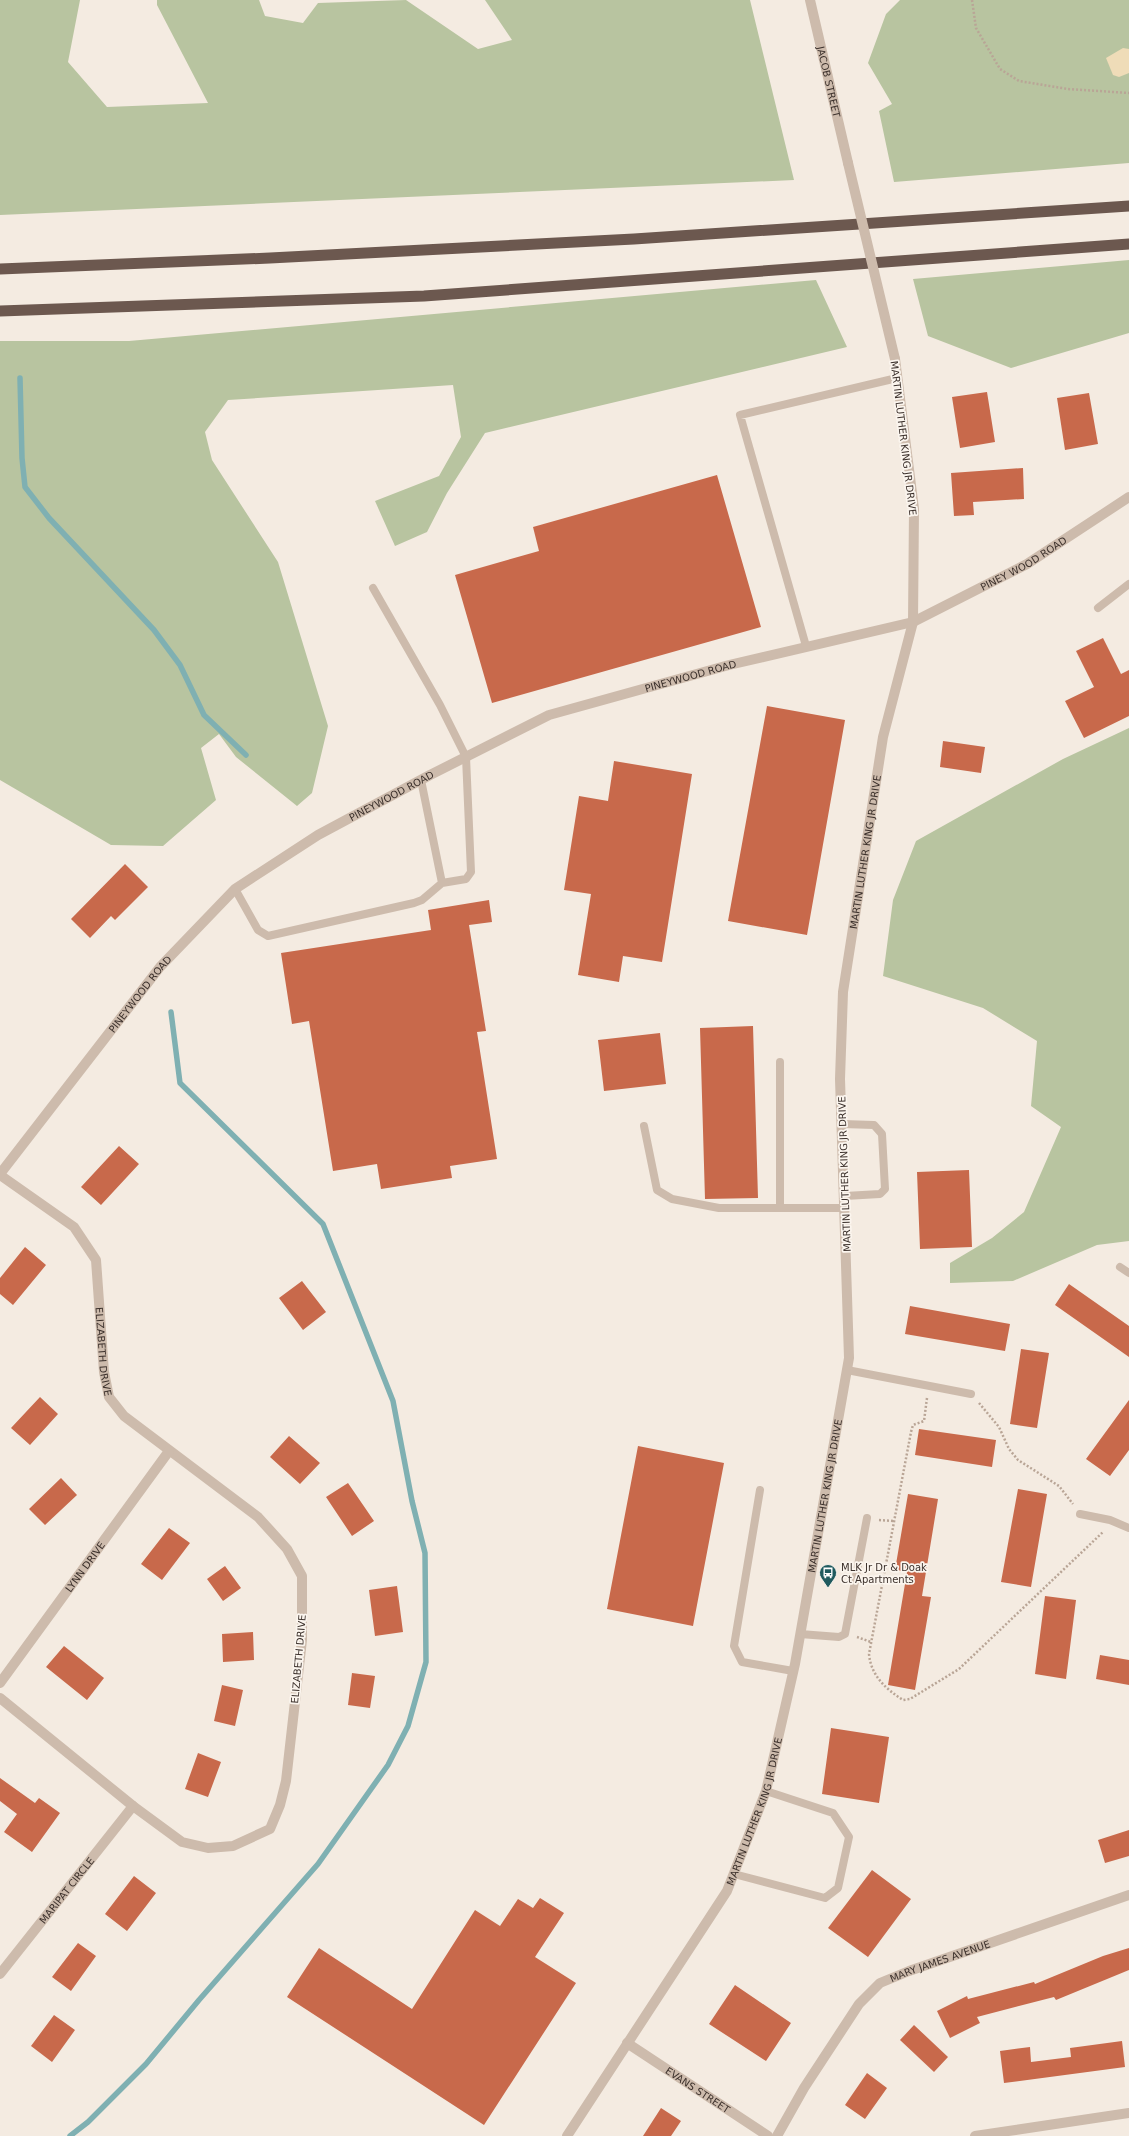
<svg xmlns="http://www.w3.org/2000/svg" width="1129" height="2136" font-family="'DejaVu Sans',sans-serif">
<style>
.green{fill:#b8c4a0}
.sand{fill:#efdcb8}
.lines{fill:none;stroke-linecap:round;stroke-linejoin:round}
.stream{stroke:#7fb0b2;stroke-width:5.5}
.building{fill:#c8694b}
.path{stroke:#b9a596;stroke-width:2.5;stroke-dasharray:2 2;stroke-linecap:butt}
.service{stroke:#cdbbac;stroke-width:8}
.minor{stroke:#cdbbac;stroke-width:10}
.tertiary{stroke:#cdbbac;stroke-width:10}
.trunk{stroke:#6c584f;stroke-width:11}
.tertiary-bridge{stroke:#cdbbac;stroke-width:10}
.labels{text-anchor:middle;stroke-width:3.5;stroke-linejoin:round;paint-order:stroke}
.street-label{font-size:10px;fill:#3b302b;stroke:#fbf5ee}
.poi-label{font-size:10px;fill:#3b302b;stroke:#fbf5ee;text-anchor:start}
</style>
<rect width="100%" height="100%" fill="#f4ebe1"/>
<!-- green -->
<path class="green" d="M 0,0 L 80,0 L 68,62 L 107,107 L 208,103 L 157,5 L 157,0 L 259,0 L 265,16 L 303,23 L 318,3 L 406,0 L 478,49 L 512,40 L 485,0 L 750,0 L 794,180 L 0,215 Z
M 900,0 L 1129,0 L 1129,163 L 894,182 L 879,111 L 892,104 L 868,63 L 886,14 Z
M 1129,260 L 1129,333 L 1011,368 L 928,336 L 913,279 Z
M 816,280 L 847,347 L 485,433 L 447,493 L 427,532 L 395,546 L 375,501 L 439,476 L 461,437 L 453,385 L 228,400 L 205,432 L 212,460 L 278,562 L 328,726 L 312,793 L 297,806 L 236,757 L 219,734 L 201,748 L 216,800 L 163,846 L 111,845 L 0,780 L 0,341 L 129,341 Z
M 1129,728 L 1129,1241 L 1097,1245 L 1013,1281 L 950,1283 L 950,1263 L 992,1238 L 1024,1212 L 1061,1127 L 1031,1106 L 1037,1041 L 983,1008 L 883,976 L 893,900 L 916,841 L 1063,759 Z"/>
<!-- sand -->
<path class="sand" d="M 1123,48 L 1129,49 L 1129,73 L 1119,77 L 1113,75 L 1106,58 Z"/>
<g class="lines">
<!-- stream -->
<path class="stream" d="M 20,378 L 22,458 L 25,487 L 49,518 L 154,630 L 180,665 L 204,715 L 246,755
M 70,2136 L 88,2122 L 146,2064 L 199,2000 L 318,1864 L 388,1765 L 408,1726 L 426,1662 L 425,1553 L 412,1501 L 393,1401 L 323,1224 L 180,1083 L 171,1012"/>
</g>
<!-- building -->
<path class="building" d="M 987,392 L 995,442 L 960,448 L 952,397 Z
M 1089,393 L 1098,444 L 1065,450 L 1057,398 Z
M 1023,468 L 1024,499 L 973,502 L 974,515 L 954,516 L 951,473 Z
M 717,475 L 761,627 L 492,703 L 455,575 L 539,551 L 533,527 Z
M 1103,638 L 1121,674 L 1129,670 L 1129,716 L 1084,738 L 1065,701 L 1094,687 L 1076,651 Z
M 767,706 L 845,720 L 807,935 L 728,921 Z
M 943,741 L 985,747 L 981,773 L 940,767 Z
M 614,761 L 692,774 L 662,962 L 623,956 L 619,982 L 578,975 L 591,894 L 564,890 L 579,796 L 608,801 Z
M 125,864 L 148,887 L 115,920 L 111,916 L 90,938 L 71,919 Z
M 489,900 L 492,922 L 469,925 L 486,1031 L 477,1032 L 497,1159 L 450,1166 L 452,1178 L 381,1189 L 377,1164 L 333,1171 L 309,1021 L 292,1024 L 281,953 L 431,930 L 428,910 Z
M 753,1026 L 758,1198 L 705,1199 L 700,1028 Z
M 660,1033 L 666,1084 L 604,1091 L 598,1040 Z
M 119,1146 L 139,1164 L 101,1205 L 81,1187 Z
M 969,1170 L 972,1247 L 920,1249 L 917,1172 Z
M 25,1247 L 46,1265 L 13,1305 L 0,1294 L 0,1278 Z
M 302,1281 L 326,1312 L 303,1330 L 279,1298 Z
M 1069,1284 L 1129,1326 L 1129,1357 L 1055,1305 Z
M 910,1306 L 1010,1324 L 1005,1351 L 905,1334 Z
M 1021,1349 L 1049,1353 L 1037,1428 L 1010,1424 Z
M 40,1397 L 58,1414 L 30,1445 L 11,1428 Z
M 1129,1400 L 1129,1450 L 1110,1476 L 1086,1459 Z
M 919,1429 L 996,1440 L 992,1467 L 915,1455 Z
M 289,1436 L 320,1463 L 300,1484 L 270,1457 Z
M 638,1446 L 724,1463 L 693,1626 L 607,1609 Z
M 61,1478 L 77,1495 L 45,1525 L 29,1509 Z
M 348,1483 L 374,1521 L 352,1536 L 326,1497 Z
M 1018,1489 L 1047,1494 L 1031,1587 L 1001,1582 Z
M 908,1494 L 938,1499 L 922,1596 L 931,1597 L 915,1690 L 888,1685 L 907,1572 L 895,1570 Z
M 169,1528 L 190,1543 L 162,1580 L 141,1564 Z
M 225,1566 L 241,1588 L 223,1601 L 207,1579 Z
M 397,1586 L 403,1632 L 375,1636 L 369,1590 Z
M 1045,1596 L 1076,1600 L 1066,1679 L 1035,1674 Z
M 253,1632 L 254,1660 L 223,1662 L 222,1634 Z
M 64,1646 L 104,1678 L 87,1700 L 46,1667 Z
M 1100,1655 L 1129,1660 L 1129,1685 L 1096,1679 Z
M 352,1673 L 375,1676 L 370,1708 L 348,1705 Z
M 222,1685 L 243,1690 L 235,1726 L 214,1721 Z
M 831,1728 L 889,1737 L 879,1803 L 822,1794 Z
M 198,1753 L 221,1762 L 208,1797 L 185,1789 Z
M 0,1778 L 35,1803 L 39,1798 L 60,1813 L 32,1852 L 4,1832 L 17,1814 L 0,1801 Z
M 1129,1830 L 1129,1856 L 1105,1863 L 1098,1840 Z
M 872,1870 L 911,1899 L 868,1957 L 828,1928 Z
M 134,1876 L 156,1893 L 127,1931 L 105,1914 Z
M 540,1898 L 564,1913 L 535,1957 L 576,1983 L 484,2125 L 287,1997 L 319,1948 L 412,2009 L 475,1910 L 500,1926 L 518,1899 L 533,1908 Z
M 78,1943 L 96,1956 L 71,1991 L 52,1977 Z
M 1129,1948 L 1129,1970 L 1056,2000 L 1054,1997 L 977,2017 L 980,2023 L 950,2038 L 937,2011 L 967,1996 L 968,1999 L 1034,1982 L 1035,1984 L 1103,1956 Z
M 735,1985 L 791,2023 L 766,2061 L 709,2024 Z
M 54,2015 L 75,2030 L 52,2062 L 31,2046 Z
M 914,2025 L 948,2057 L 934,2072 L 900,2040 Z
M 1122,2041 L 1125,2067 L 1004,2083 L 1000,2051 L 1030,2047 L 1031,2062 L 1071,2057 L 1070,2048 Z
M 867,2073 L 887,2088 L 865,2119 L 845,2105 Z
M 661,2108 L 681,2121 L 671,2136 L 643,2136 Z"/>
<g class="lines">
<!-- path -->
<path class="path" d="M 972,0 L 976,28 L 1000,69 L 1019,81 L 1068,89 L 1129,93
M 927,1398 L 924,1421 L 913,1425 L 911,1432 L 869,1654 C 871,1676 886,1689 903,1700 L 910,1699 L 959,1669 L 1103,1532
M 979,1403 L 999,1427 L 1009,1449 L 1018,1460 L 1059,1486 L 1073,1504
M 879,1520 L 894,1521
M 857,1637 L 871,1642"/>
<!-- service -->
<path class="service" d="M 373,588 L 440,705 L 466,757 L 471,872 L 466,879 L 442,883 L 421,780
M 1098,608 L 1129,584
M 806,646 L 740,415 L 897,378
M 235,889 L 258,930 L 268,936 L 414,903 L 422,900 L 442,883
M 842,1124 L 874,1125 L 882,1134 L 885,1189 L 880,1194 L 845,1196
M 644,1126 L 657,1190 L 672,1199 L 719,1208 L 845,1208
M 780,1208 L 780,1062
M 1120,1267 L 1129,1273
M 847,1370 L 971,1394
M 760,1490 L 734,1646 L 742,1662 L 793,1671
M 1080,1514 L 1110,1520 L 1129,1528
M 800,1634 L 839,1637 L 845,1634 L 867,1518
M 734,1874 L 825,1898 L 838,1888 L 849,1837 L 833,1813 L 766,1791"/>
<!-- minor -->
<g class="minor">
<path id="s1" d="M 0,1175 L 74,1227 L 96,1260 L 104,1372 L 109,1397 L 124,1416 L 258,1517 L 287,1549 L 302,1576 L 302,1640 L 286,1781 L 280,1805 L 270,1829 L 233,1846 L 208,1848 L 182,1842 L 133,1806 L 0,1698"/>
<path id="s2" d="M 0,1683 L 169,1451"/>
<path id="s3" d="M 0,1974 L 133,1806"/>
<path id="s4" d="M 627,2043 L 768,2136"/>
<path id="s5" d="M 777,2136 L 804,2088 L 859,2004 L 880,1983 L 909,1971 L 1129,1895"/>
<path d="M 975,2136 L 1129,2113"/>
</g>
<!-- tertiary -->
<g class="tertiary">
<path id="s6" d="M 810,0 L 848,163"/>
<path id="s7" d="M 0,1174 L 160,967 L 235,889 L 318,835 L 430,775 L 549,715 L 729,665 L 913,622 L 1027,564 L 1129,497"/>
<path id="s8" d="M 567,2136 L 727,1891 L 766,1791 L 795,1664 L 849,1358 L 840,1079 L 843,992 L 883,737 L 913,622 L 914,509 L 895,359"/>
</g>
<!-- trunk -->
<path class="trunk" d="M 0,269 L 270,258 L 634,239 L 1129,206
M 0,311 L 424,296 L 1129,244"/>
<!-- tertiary-bridge -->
<path class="tertiary-bridge" d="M 848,163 L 895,359"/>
</g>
<!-- icons -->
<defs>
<symbol id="bus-pin" viewBox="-11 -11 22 30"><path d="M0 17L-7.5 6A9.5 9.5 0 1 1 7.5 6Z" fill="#1f5a5e" stroke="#fbf5ee"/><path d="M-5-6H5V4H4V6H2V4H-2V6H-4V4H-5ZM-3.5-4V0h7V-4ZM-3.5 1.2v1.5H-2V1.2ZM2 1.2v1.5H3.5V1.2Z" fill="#fff"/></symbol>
</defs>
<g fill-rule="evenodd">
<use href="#bus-pin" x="818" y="1563" width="20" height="27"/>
</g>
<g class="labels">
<!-- street labels -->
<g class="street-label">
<text dy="4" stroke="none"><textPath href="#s6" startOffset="84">JACOB STREET</textPath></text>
<text transform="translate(904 438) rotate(83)" y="4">MARTIN LUTHER KING JR DRIVE</text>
<text dy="4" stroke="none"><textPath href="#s7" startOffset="1230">PINEY WOOD ROAD</textPath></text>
<text dy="4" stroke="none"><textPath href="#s7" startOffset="876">PINEYWOOD ROAD</textPath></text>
<text dy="4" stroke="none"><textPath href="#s7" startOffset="552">PINEYWOOD ROAD</textPath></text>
<text dy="4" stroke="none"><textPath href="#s8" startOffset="1349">MARTIN LUTHER KING JR DRIVE</textPath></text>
<text dy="4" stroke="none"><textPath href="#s7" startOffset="228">PINEYWOOD ROAD</textPath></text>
<text transform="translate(844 1174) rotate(-92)" y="4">MARTIN LUTHER KING JR DRIVE</text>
<text dy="4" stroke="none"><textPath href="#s1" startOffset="222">ELIZABETH DRIVE</textPath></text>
<text dy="4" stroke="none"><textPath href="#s8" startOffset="701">MARTIN LUTHER KING JR DRIVE</textPath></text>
<text dy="4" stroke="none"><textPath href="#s2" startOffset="144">LYNN DRIVE</textPath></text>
<text transform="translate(298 1659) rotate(-85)" y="4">ELIZABETH DRIVE</text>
<text dy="4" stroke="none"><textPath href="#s8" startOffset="377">MARTIN LUTHER KING JR DRIVE</textPath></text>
<text dy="4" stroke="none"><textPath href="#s3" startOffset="107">MARIPAT CIRCLE</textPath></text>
<text dy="4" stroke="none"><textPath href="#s5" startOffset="249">MARY JAMES AVENUE</textPath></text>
<text dy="4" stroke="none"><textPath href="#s4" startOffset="85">EVANS STREET</textPath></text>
</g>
<!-- poi labels -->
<g class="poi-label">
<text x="841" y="1571">MLK Jr Dr &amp; Doak<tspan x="841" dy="12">Ct Apartments</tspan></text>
</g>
</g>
</svg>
